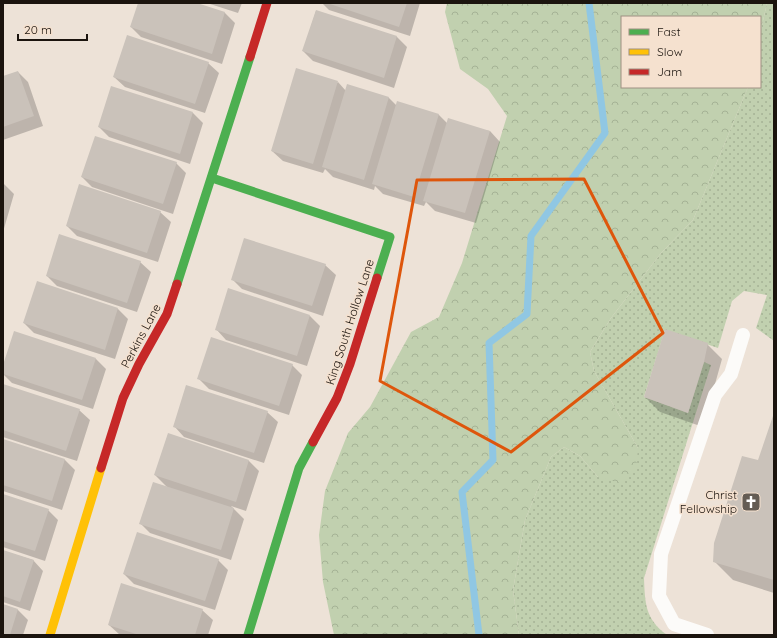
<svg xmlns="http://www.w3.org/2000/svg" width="777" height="638" font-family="Quicksand,sans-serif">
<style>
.grass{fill:url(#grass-dots)}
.forest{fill:url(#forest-crowns)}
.shadow{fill:#0003}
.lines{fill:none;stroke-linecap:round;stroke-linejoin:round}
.stream{stroke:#90c7e3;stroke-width:7}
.building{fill:#cac2ba}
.lane{stroke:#fcfbf9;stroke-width:14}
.fast{stroke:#4caf50;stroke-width:9}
.slow{stroke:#ffc107;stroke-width:9}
.jam{stroke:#c62828;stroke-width:9}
.marked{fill:none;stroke:#de560c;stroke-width:3;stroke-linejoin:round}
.labels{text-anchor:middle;stroke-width:3;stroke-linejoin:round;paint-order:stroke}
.street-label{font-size:12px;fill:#1b140e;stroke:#f5e1cf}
.poi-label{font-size:12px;fill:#1b140e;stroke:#f5e1cf;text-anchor:end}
</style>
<defs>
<pattern id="grass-dots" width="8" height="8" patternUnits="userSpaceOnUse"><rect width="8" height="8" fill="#c1d0af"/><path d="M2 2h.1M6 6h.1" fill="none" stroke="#a5b295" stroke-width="1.8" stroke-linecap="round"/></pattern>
<pattern id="forest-crowns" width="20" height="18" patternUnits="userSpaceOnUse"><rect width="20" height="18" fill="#c1d0af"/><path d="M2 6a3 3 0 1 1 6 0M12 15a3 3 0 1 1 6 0" fill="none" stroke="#a5b295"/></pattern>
</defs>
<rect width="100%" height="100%" fill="#ede2d7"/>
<!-- grass -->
<path class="grass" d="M 767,3 L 774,3 L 774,341 L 756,328 L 767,295 L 744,291 L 732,301 L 718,348 L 665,330 L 644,397 L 688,413 L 704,362 L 711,365 L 644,578 C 645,603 645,619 667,635 L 519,635 L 513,590 L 525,520 L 551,457 L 564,447 L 580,456 L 598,477 L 638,448 L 594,371 L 590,352 L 611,318 L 661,253 L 693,220 L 748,87 L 760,87 L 760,34 Z"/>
<!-- forest -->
<path class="forest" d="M 447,3 L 767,3 L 760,34 L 760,17 L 622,17 L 622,87 L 748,87 L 693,220 L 661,253 L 611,318 L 590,352 L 594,371 L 638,448 L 636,468 L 621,483 L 598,477 L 580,456 L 564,447 L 551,457 L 525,520 L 513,590 L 519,635 L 334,635 L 323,582 L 319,535 L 325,491 L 348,433 L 370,407 L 411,332 L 439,317 L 462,263 L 507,116 L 488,89 L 460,69 L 445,12 Z"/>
<!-- shadow -->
<path class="shadow" d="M 139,3 L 194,3 L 225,13 L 235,23 L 222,64 L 141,37 L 131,27 Z
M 207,3 L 242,3 L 238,13 Z
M 322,3 L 420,3 L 410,36 L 329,10 Z
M 316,11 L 397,37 L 407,47 L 394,88 L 313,61 L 303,51 Z
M 208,63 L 219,73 L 205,113 L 125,87 L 114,77 Z
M 18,72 L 28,82 L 43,126 L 3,140 L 3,77 Z
M 338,82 L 346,91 L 389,98 L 397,106 L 439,115 L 448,124 L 490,131 L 500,142 L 476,223 L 435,211 L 426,202 L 424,206 L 383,194 L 375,186 L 374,190 L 333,177 L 325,169 L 323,173 L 283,161 L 272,151 Z
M 193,113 L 203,123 L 190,164 L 109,137 L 99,127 Z
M 176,163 L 186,173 L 173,214 L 92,187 L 82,177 Z
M 3,183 L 14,194 L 3,232 Z
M 160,212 L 171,222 L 158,262 L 77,236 L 67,226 Z
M 140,262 L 151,272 L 137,312 L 57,286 L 47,276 Z
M 325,265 L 336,275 L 323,316 L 242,289 L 232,279 Z
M 118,309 L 128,319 L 115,359 L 34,333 L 24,323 Z
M 310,316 L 320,326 L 307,366 L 226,340 L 216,329 Z
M 707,344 L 722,359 L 703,427 L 660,412 L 645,397 Z
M 96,359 L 106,369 L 93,409 L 12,383 L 3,374 L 3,368 Z
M 292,365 L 302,375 L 289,415 L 209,389 L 199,379 Z
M 3,385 L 79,410 L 90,420 L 77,461 L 3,437 Z
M 267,412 L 278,422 L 264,463 L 184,437 L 174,426 Z
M 774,415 L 774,593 L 733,580 L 714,561 L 759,461 Z
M 168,435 L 249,461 L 259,471 L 246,511 L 231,506 L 244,519 L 231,560 L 150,533 L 140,523 L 168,488 L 155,475 Z
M 3,440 L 65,460 L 75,470 L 62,510 L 3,491 Z
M 3,495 L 48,510 L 58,520 L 45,561 L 3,547 Z
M 3,551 L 33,560 L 43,571 L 30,611 L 3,602 Z
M 218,560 L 228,570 L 215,610 L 134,584 L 124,574 Z
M 3,605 L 18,610 L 28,620 L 23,635 L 3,635 Z
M 202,610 L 213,620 L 208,635 L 120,635 L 109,625 Z"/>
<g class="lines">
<!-- stream -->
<path class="stream" d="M 479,635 L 462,492 L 493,460 L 489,343 L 527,314 L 531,236 L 605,133 L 589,3"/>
</g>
<!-- building -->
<path class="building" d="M 138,3 L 197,3 L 225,12 L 212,54 L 130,27 Z
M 327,3 L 407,3 L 399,27 Z
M 316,10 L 397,36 L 384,78 L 302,51 Z
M 127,35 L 209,62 L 195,104 L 113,77 Z
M 296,68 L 338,81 L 313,164 L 271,151 Z
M 18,71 L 34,116 L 3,127 L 3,76 Z
M 347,84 L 389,97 L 364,180 L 322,167 Z
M 111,86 L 193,112 L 180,154 L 98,127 Z
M 397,101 L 439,114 L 414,197 L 372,184 Z
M 448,118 L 490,131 L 465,213 L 423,201 Z
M 95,136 L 177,162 L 163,204 L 81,177 Z
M 79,184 L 161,211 L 147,253 L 66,226 Z
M 59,234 L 141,261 L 127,303 L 46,276 Z
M 244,238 L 326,264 L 312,306 L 231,280 Z
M 37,281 L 118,308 L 105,350 L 23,323 Z
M 228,288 L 310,315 L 297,356 L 215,330 Z
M 665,329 L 708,343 L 704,362 L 688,413 L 644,397 Z
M 14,331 L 96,358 L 82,400 L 3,374 L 3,365 Z
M 211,337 L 293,364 L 279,406 L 197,379 Z
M 3,384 L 80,409 L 66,451 L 3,430 Z
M 186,385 L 268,411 L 254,453 L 173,427 Z
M 774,413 L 774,580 L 713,562 L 714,543 L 742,456 L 758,460 Z
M 168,433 L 249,460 L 236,502 L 154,475 Z
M 3,439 L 65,459 L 52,501 L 3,485 Z
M 153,482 L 234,508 L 221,550 L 139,524 Z
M 3,494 L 49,509 L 35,551 L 3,541 Z
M 137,532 L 219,559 L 205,601 L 123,574 Z
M 3,550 L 34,560 L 20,602 L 3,596 Z
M 121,583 L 203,609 L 195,635 L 139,635 L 108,625 Z
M 3,604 L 18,609 L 10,635 L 3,635 Z"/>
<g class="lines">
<!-- lane -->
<path class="lane" d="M 707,635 L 674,624 L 659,596 L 661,554 L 715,395 L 731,374 L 743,335"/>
<!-- fast -->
<path class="fast" d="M 212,178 L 390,237 L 377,278
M 177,284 L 250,57
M 248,635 L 299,468 L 313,442"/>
<!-- slow -->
<path class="slow" d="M 50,635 L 101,468"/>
<!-- jam -->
<path class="jam" d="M 250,57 L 267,3
M 313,442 L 337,398 L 350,364 L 377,278
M 101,468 L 123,398 L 139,364 L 167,314 L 177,284"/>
</g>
<!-- marked area -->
<path class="marked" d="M 584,179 L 663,333 L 511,452 L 380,381 L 417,180 Z"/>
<!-- icons -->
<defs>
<symbol id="church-square" viewBox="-11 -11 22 22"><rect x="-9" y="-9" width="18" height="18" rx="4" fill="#645c54" stroke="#f5e1cf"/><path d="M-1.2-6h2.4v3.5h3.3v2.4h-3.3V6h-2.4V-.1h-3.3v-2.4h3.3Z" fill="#fff"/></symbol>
</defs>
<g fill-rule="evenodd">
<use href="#church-square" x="740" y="491" width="22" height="22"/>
</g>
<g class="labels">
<!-- street labels -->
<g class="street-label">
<text transform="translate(350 322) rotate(-72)" y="4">King South Hollow Lane</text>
<text transform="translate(141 336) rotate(-62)" y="4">Perkins Lane</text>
</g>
<!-- poi labels -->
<g class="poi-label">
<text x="737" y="499">Christ<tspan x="737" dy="14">Fellowship</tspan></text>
</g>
</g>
<!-- border -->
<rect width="777" height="638" fill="none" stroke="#1b140e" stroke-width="8"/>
<!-- legend -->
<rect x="621" y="16" width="140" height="72" fill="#f5e1cf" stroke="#9e8f82"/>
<rect x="629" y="29" width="20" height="6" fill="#4caf50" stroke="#9e8f82"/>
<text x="657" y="36" font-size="12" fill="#1b140e">Fast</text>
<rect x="629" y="49" width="20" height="6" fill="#ffc107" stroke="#9e8f82"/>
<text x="657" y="56" font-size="12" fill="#1b140e">Slow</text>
<rect x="629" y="69" width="20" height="6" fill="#c62828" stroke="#9e8f82"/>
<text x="657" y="76" font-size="12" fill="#1b140e">Jam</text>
<!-- scale -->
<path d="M18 34v6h69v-6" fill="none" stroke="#1b140e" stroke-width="2"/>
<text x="24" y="34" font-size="12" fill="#1b140e" stroke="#f5e1cf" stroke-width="3" paint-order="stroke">20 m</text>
</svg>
